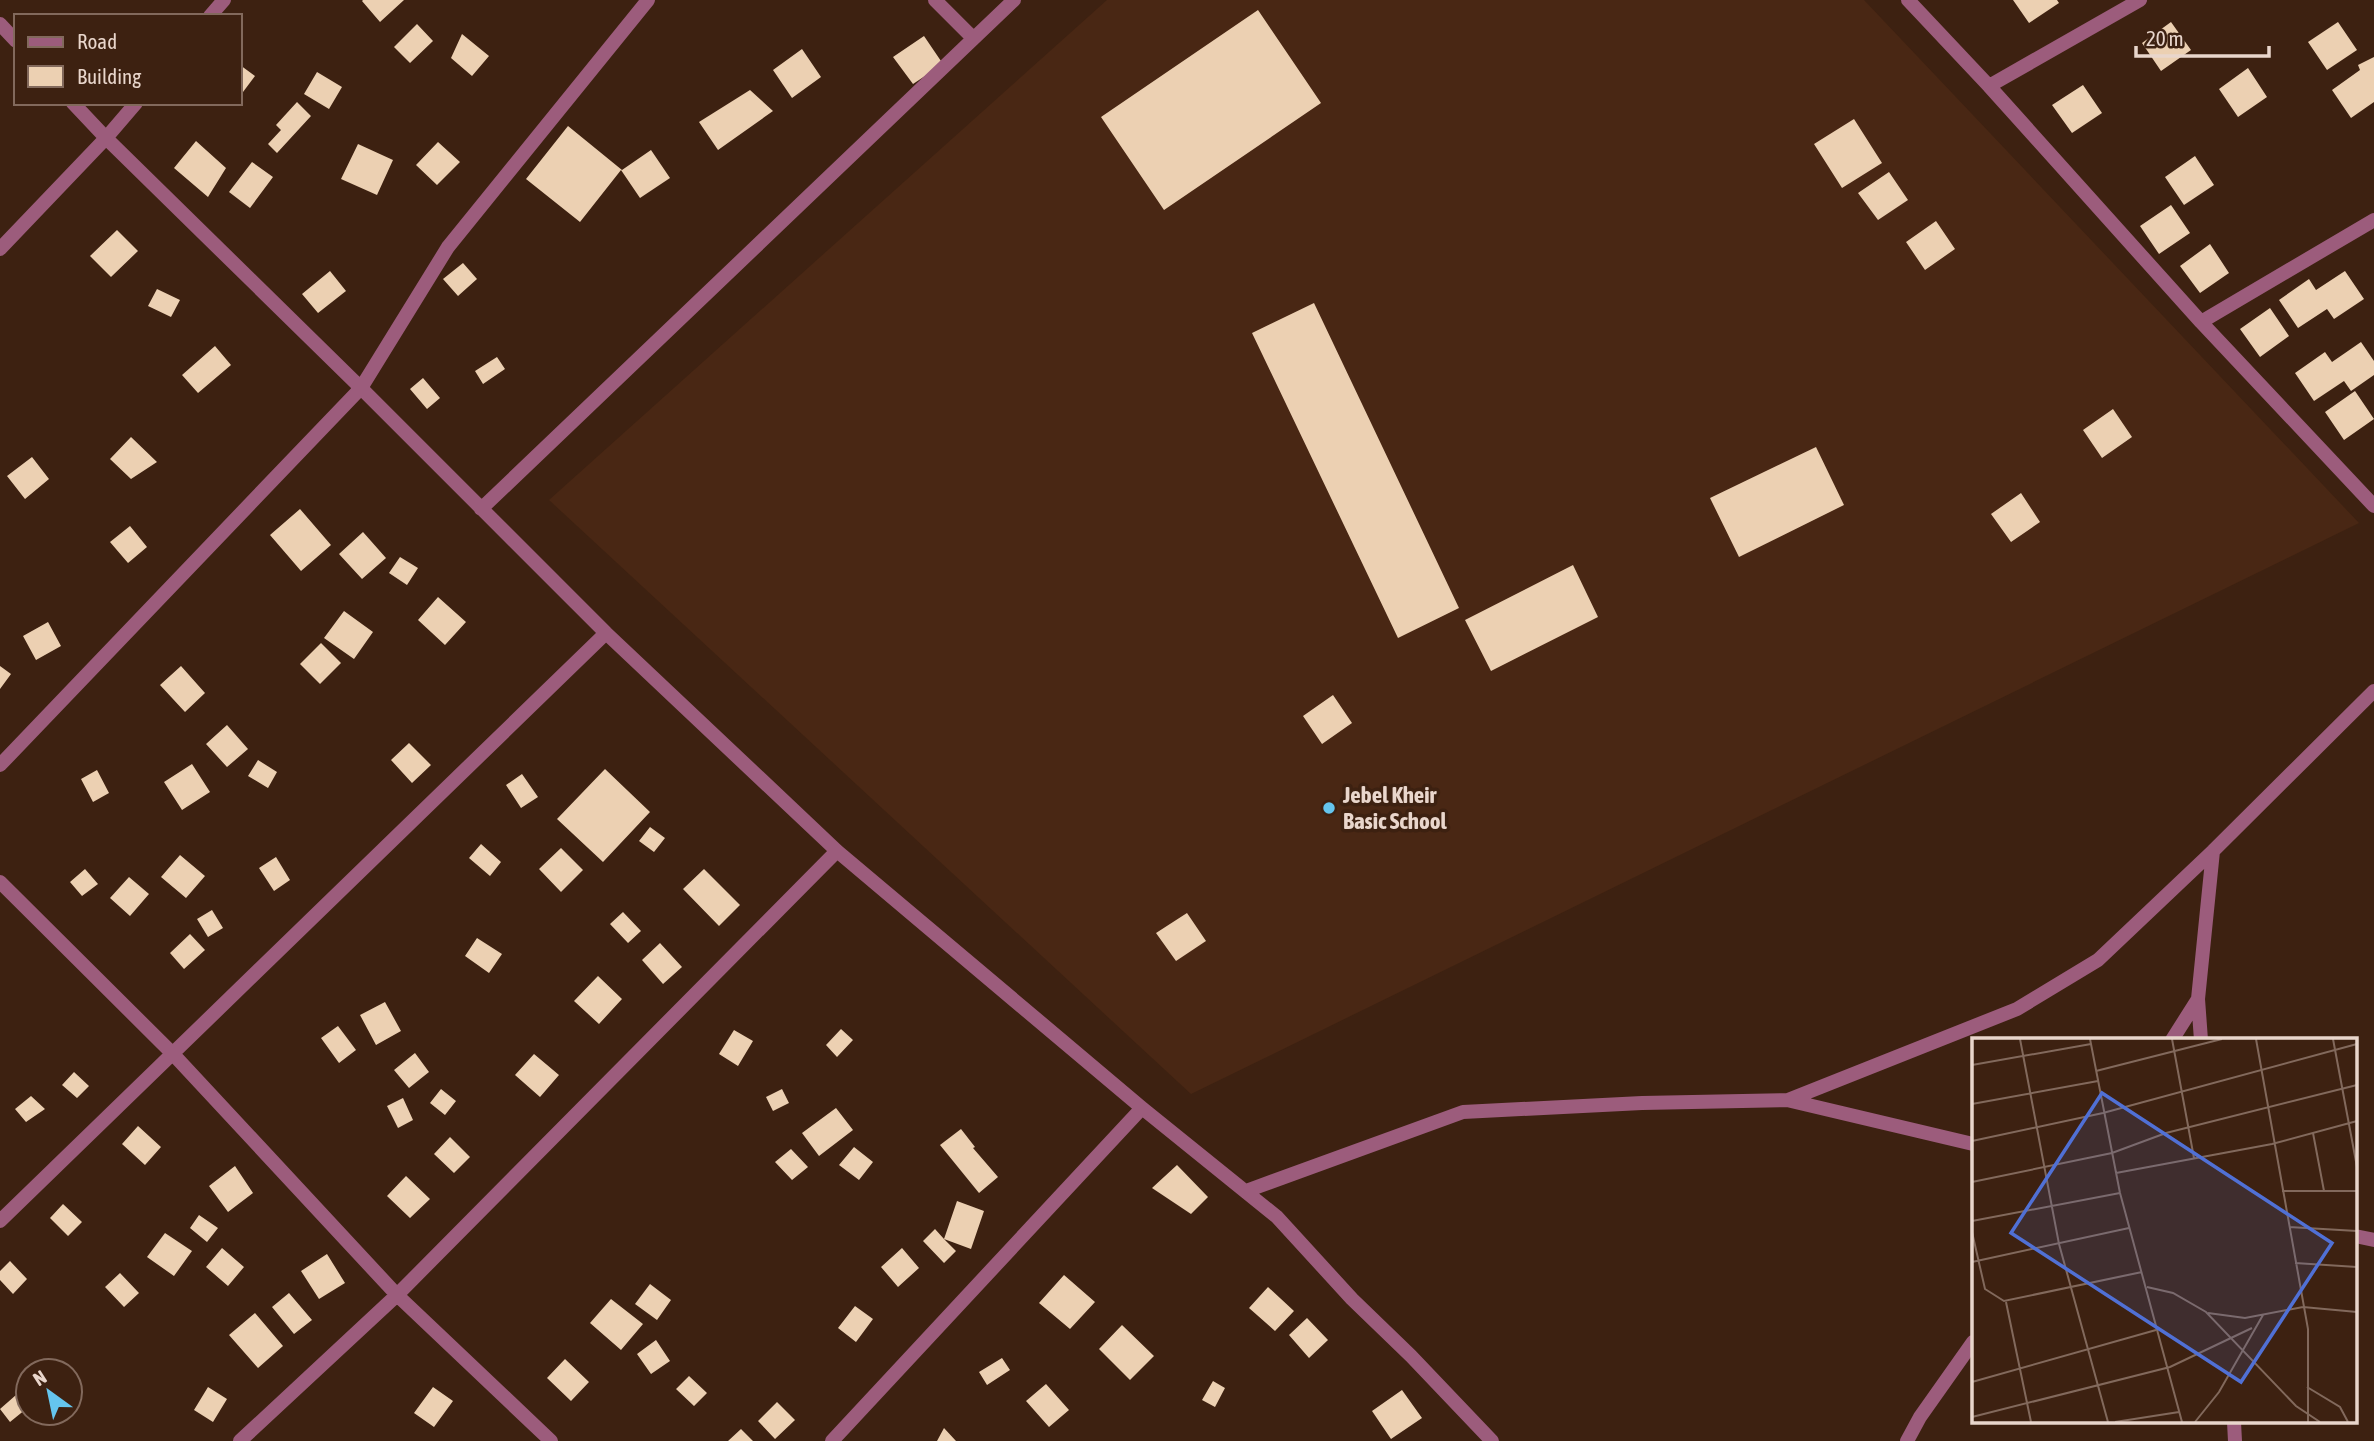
<svg xmlns="http://www.w3.org/2000/svg" width="2374" height="1441" font-family="'Asap Condensed',sans-serif">
<style>
.built{fill:#492714}
.building{fill:#ecd0b2}
.lines{fill:none;stroke-linecap:round;stroke-linejoin:round}
.street{stroke:#9c5c7c;stroke-width:14}
.poi-dot{fill:#65c5ee;stroke:#3d2111;stroke-width:2.5}
.labels{text-anchor:middle;stroke-width:7;stroke-linejoin:round;paint-order:stroke}
.poi-label{font-size:23px;font-weight:bold;fill:#e9d6cc;stroke:#3d2111;text-anchor:start}
.inset-road{fill:none;stroke:#82695c;stroke-width:2}
.view{fill:#5070d5;fill-opacity:0.15;stroke:#5070d5;stroke-width:3.5}
.inset-edge{fill:none;stroke:#e9d6cc;stroke-width:3.5}
</style>
<rect width="100%" height="100%" fill="#3d2111"/>
<!-- built -->
<path class="built" d="M 1107,0 L 1864,0 L 2359,523 L 1191,1094 L 549,500 Z"/>
<!-- building -->
<path class="building" d="M 363,0 L 404,0 L 380,22 L 362,1 Z
M 2013,0 L 2057,0 L 2059,3 L 2029,23 Z
M 1258,10 L 1321,103 L 1164,210 L 1101,117 Z
M 2171,22 L 2191,50 L 2161,71 L 2142,43 Z
M 2338,22 L 2357,50 L 2327,70 L 2308,42 Z
M 417,24 L 433,41 L 410,63 L 394,47 Z
M 462,34 L 489,56 L 472,76 L 451,58 Z
M 924,36 L 943,64 L 913,84 L 893,57 Z
M 802,49 L 821,77 L 792,98 L 773,70 Z
M 2374,57 L 2374,102 L 2351,118 L 2332,90 L 2360,70 L 2358,65 Z
M 240,65 L 255,76 L 240,96 Z
M 2248,68 L 2267,97 L 2238,117 L 2219,89 Z
M 317,72 L 342,87 L 329,109 L 304,94 Z
M 2083,85 L 2102,113 L 2072,133 L 2052,105 Z
M 750,90 L 773,111 L 718,150 L 699,122 Z
M 297,102 L 311,116 L 277,153 L 268,144 L 281,130 L 276,125 Z
M 1854,119 L 1882,163 L 1842,188 L 1814,144 Z
M 568,126 L 622,170 L 651,150 L 670,178 L 640,198 L 621,170 L 580,222 L 526,179 Z
M 196,141 L 226,168 L 208,197 L 174,168 Z
M 438,142 L 460,162 L 437,185 L 416,165 Z
M 358,144 L 393,160 L 377,195 L 341,179 Z
M 2195,156 L 2214,185 L 2184,205 L 2165,177 Z
M 252,162 L 273,177 L 250,208 L 229,192 Z
M 1889,172 L 1908,200 L 1878,220 L 1858,193 Z
M 2171,205 L 2190,233 L 2159,254 L 2140,226 Z
M 1936,221 L 1955,249 L 1925,270 L 1906,242 Z
M 117,230 L 138,251 L 111,277 L 90,256 Z
M 2210,244 L 2229,273 L 2200,293 L 2180,266 Z
M 463,263 L 477,279 L 458,296 L 443,279 Z
M 330,271 L 346,291 L 318,313 L 302,294 Z
M 2345,271 L 2364,299 L 2334,319 L 2327,309 L 2298,328 L 2279,300 L 2309,279 L 2316,290 Z
M 157,289 L 180,300 L 171,317 L 148,306 Z
M 1314,303 L 1459,608 L 1398,638 L 1252,333 Z
M 2270,308 L 2289,336 L 2260,357 L 2240,329 Z
M 2361,342 L 2374,361 L 2374,375 L 2351,391 L 2344,381 L 2314,401 L 2295,373 L 2325,352 L 2332,362 Z
M 215,346 L 231,365 L 198,393 L 182,375 Z
M 497,357 L 505,369 L 483,384 L 475,371 Z
M 423,378 L 440,398 L 427,409 L 410,389 Z
M 2355,391 L 2374,419 L 2344,440 L 2325,412 Z
M 2113,409 L 2132,437 L 2102,458 L 2083,430 Z
M 131,437 L 157,462 L 131,479 L 110,459 Z
M 1816,447 L 1844,505 L 1739,557 L 1710,498 Z
M 32,457 L 49,479 L 25,499 L 7,476 Z
M 2021,493 L 2040,522 L 2011,542 L 1991,514 Z
M 300,509 L 331,545 L 301,571 L 270,535 Z
M 130,526 L 147,547 L 128,563 L 110,542 Z
M 363,532 L 386,558 L 362,579 L 339,554 Z
M 400,557 L 418,568 L 407,585 L 389,573 Z
M 1573,565 L 1598,617 L 1491,671 L 1465,620 Z
M 438,597 L 466,622 L 445,645 L 418,620 Z
M 344,611 L 373,632 L 354,659 L 324,638 Z
M 48,622 L 61,646 L 36,660 L 23,636 Z
M 321,643 L 341,663 L 320,684 L 300,664 Z
M 0,666 L 11,674 L 0,689 Z
M 181,666 L 205,693 L 185,712 L 160,685 Z
M 1333,695 L 1352,723 L 1322,744 L 1303,716 Z
M 227,725 L 248,749 L 227,767 L 206,744 Z
M 409,743 L 431,765 L 412,783 L 391,760 Z
M 258,760 L 277,772 L 268,788 L 248,776 Z
M 192,764 L 210,792 L 182,810 L 164,782 Z
M 605,769 L 650,812 L 603,862 L 557,819 Z
M 97,770 L 109,793 L 93,802 L 81,779 Z
M 522,774 L 538,797 L 521,808 L 506,785 Z
M 650,827 L 665,838 L 654,852 L 639,841 Z
M 481,844 L 501,862 L 490,876 L 469,858 Z
M 561,848 L 583,870 L 561,892 L 539,869 Z
M 180,855 L 205,876 L 186,898 L 161,877 Z
M 276,857 L 290,880 L 274,891 L 259,868 Z
M 85,869 L 98,884 L 82,896 L 70,882 Z
M 704,869 L 740,905 L 719,926 L 683,889 Z
M 129,877 L 149,894 L 130,916 L 110,898 Z
M 212,910 L 223,928 L 208,937 L 197,919 Z
M 623,912 L 641,931 L 628,943 L 610,924 Z
M 1187,913 L 1206,941 L 1176,961 L 1156,933 Z
M 190,934 L 205,950 L 184,969 L 170,953 Z
M 477,938 L 502,954 L 489,973 L 465,956 Z
M 660,943 L 682,967 L 663,984 L 642,960 Z
M 598,976 L 622,999 L 599,1024 L 574,1001 Z
M 385,1002 L 401,1031 L 376,1045 L 360,1015 Z
M 338,1026 L 356,1050 L 339,1063 L 321,1038 Z
M 841,1029 L 853,1040 L 837,1057 L 826,1045 Z
M 734,1030 L 753,1041 L 738,1066 L 719,1054 Z
M 415,1053 L 429,1072 L 409,1088 L 394,1070 Z
M 534,1054 L 559,1075 L 540,1097 L 515,1075 Z
M 74,1072 L 89,1086 L 77,1098 L 62,1085 Z
M 441,1089 L 456,1101 L 445,1115 L 430,1103 Z
M 782,1089 L 789,1103 L 773,1111 L 766,1097 Z
M 31,1096 L 45,1109 L 26,1122 L 15,1109 Z
M 403,1098 L 413,1120 L 398,1128 L 387,1106 Z
M 836,1108 L 853,1130 L 819,1156 L 802,1133 Z
M 138,1126 L 161,1147 L 145,1165 L 122,1144 Z
M 961,1129 L 975,1147 L 973,1148 L 998,1177 L 979,1193 L 940,1145 Z
M 450,1137 L 470,1157 L 454,1173 L 434,1154 Z
M 854,1147 L 873,1162 L 859,1180 L 839,1165 Z
M 791,1149 L 808,1167 L 792,1180 L 775,1162 Z
M 1177,1165 L 1208,1197 L 1191,1214 L 1152,1188 Z
M 235,1166 L 253,1193 L 228,1212 L 209,1186 Z
M 406,1176 L 430,1199 L 410,1218 L 387,1196 Z
M 957,1201 L 984,1211 L 971,1249 L 944,1239 L 956,1251 L 944,1263 L 923,1241 L 935,1229 L 944,1239 Z
M 63,1204 L 82,1222 L 68,1236 L 50,1218 Z
M 199,1215 L 218,1228 L 207,1242 L 190,1228 Z
M 165,1233 L 192,1251 L 174,1276 L 147,1257 Z
M 222,1248 L 244,1267 L 228,1286 L 206,1267 Z
M 902,1248 L 919,1268 L 898,1287 L 881,1267 Z
M 327,1254 L 345,1283 L 319,1299 L 301,1271 Z
M 10,1261 L 27,1279 L 13,1294 L 0,1280 L 0,1271 Z
M 120,1273 L 139,1293 L 124,1307 L 105,1287 Z
M 1064,1275 L 1095,1302 L 1070,1329 L 1039,1303 Z
M 650,1284 L 671,1300 L 657,1320 L 635,1304 Z
M 1268,1287 L 1294,1311 L 1275,1331 L 1249,1308 Z
M 289,1293 L 312,1320 L 294,1334 L 272,1307 Z
M 611,1299 L 643,1324 L 621,1350 L 590,1323 Z
M 855,1306 L 873,1319 L 856,1342 L 838,1328 Z
M 255,1313 L 283,1346 L 258,1368 L 229,1335 Z
M 1307,1318 L 1328,1340 L 1309,1358 L 1289,1335 Z
M 1122,1325 L 1154,1356 L 1130,1380 L 1099,1349 Z
M 656,1340 L 670,1361 L 651,1374 L 637,1354 Z
M 1002,1358 L 1010,1370 L 987,1385 L 979,1372 Z
M 565,1359 L 589,1382 L 571,1401 L 547,1378 Z
M 689,1376 L 707,1393 L 694,1406 L 676,1389 Z
M 1213,1381 L 1225,1388 L 1215,1407 L 1202,1400 Z
M 1046,1384 L 1069,1410 L 1049,1427 L 1026,1401 Z
M 208,1387 L 227,1399 L 213,1422 L 194,1410 Z
M 433,1387 L 453,1401 L 434,1427 L 414,1413 Z
M 1402,1390 L 1422,1418 L 1391,1439 L 1372,1411 Z
M 16,1395 L 26,1409 L 10,1422 L 0,1409 Z
M 777,1402 L 795,1420 L 775,1439 L 758,1421 Z
M 944,1428 L 956,1441 L 937,1441 Z
M 741,1429 L 753,1441 L 728,1441 Z"/>
<g class="lines">
<!-- street -->
<path class="street" d="M 935,0 L 973,38
M 1908,0 L 1989,86 L 2201,322 L 2374,506
M 210,16 L 224,0
M 0,24 L 16,41
M 1989,86 L 2140,0
M 73,103 L 106,138 L 361,388 L 606,633 L 837,851 L 1142,1108 L 1277,1217 L 1352,1299 L 1411,1356 L 1492,1441
M 0,249 L 106,138 L 136,103
M 2201,322 L 2374,220
M 481,509 L 1014,0
M 0,765 L 361,388 L 448,247 L 648,0
M 0,882 L 173,1054 L 397,1295 L 551,1441
M 2172,1040 L 2198,999
M 2201,1040 L 2198,999 L 2213,851
M 1788,1100 L 2017,1009 L 2098,960 L 2213,851 L 2374,691
M 1246,1191 L 1463,1112 L 1642,1103 L 1787,1100 L 1973,1144
M 0,1221 L 606,633
M 2355,1236 L 2374,1240
M 2234,1422 L 2235,1441
M 240,1441 L 397,1295 L 837,851
M 832,1441 L 1142,1108
M 1907,1441 L 1920,1417 L 1973,1342"/>
</g>
<!-- markers -->
<circle class="poi-dot" cx="1329" cy="808" r="7"/>
<g class="labels">
<!-- poi labels -->
<g class="poi-label">
<text x="1343" y="803">Jebel Kheir<tspan x="1343" dy="26">Basic School</tspan></text>
</g>
</g>
<!-- overview -->
<g transform="translate(1972 1038)">
<rect width="385" height="385" fill="#3d2111"/>
<path class="inset-road" d="M 48,1 L 87,206 L 136,384M 118,1 L 148,155 L 210,384M 200,1 L 222,120M 284,1 L 336,291 L 336,384M 361,1 L 385,129M 0,27 L 119,6M 124,33 L 250,1M 0,66 L 126,43M 341,95 L 352,153M 0,103 L 131,75 L 385,6M 144,135 L 300,106 L 385,83M 0,144 L 140,115 L 194,95 L 385,47M 310,153 L 385,153M 0,183 L 148,155M 317,189 L 385,193M 0,194 L 13,251 L 32,263 L 170,234M 0,224 L 157,190M 323,225 L 385,229M 175,249 L 201,255 L 234,274 L 324,368 L 348,384M 34,264 L 59,384M 236,275 L 273,280 L 331,269 L 385,274M 0,344 L 184,292M 335,349 L 368,369 L 376,384M 0,379 L 198,329 L 280,290M 143,384 L 207,374M 223,384 L 247,354 L 291,277"/>
<path class="view" d="M 130,55 L 360,205 L 269,344 L 39,195 Z"/>
<rect width="385" height="385" class="inset-edge"/>
</g>
<!-- legend -->
<rect x="14" y="14" width="228" height="91" fill="#3d2111" stroke="#82695c" stroke-width="2"/>
<rect x="28" y="37" width="35" height="10" fill="#9c5c7c" stroke="#82695c" stroke-width="2"/>
<text x="77" y="49" font-size="21" fill="#e9d6cc">Road</text>
<rect x="28" y="66" width="35" height="21" fill="#ecd0b2" stroke="#82695c" stroke-width="2"/>
<text x="77" y="84" font-size="21" fill="#e9d6cc">Building</text>
<!-- north arrow -->
<g transform="translate(49 1392) rotate(327)"><circle r="33" fill="#3d2111" stroke="#82695c" stroke-width="2"/>
<path d="M0-5L12 26L0 18L-12 26Z" fill="#65c5ee"/>
<text y="-10" font-size="19" font-weight="bold" text-anchor="middle" fill="#e9d6cc">N</text>
</g>
<!-- scale -->
<path d="M2136 46v10h133v-10" fill="none" stroke="#e9d6cc" stroke-width="3.5"/>
<text x="2146" y="46" font-size="21" fill="#e9d6cc" stroke="#3d2111" stroke-width="5" paint-order="stroke">20 m</text>
</svg>
